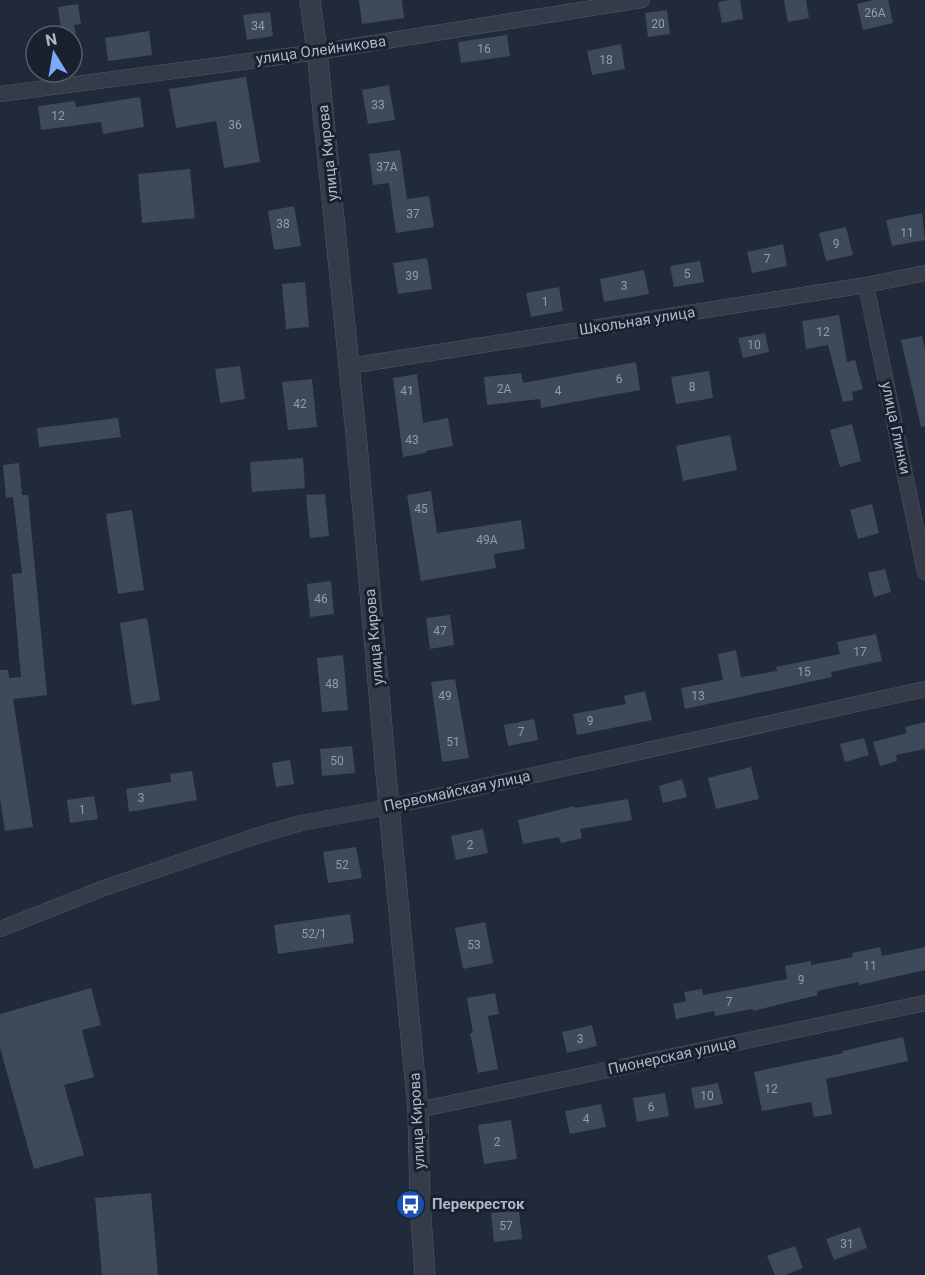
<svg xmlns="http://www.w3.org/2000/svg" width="925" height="1275" font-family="Roboto,sans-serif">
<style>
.building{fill:#3f495c}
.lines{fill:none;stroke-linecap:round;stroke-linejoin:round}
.minor-casing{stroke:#525968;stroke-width:16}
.tertiary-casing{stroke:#525968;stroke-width:21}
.minor{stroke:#343c4a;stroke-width:15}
.tertiary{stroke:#343c4a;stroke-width:20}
.labels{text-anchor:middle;stroke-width:6;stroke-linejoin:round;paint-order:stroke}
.number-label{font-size:12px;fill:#939bac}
.street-label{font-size:15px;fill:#afb6c6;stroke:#19212e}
.poi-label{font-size:15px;font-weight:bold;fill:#afb6c6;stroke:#19212e;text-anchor:start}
</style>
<rect width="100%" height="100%" fill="#202a3a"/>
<!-- building -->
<path class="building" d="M 359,0 L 402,0 L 404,18 L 362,24 Z
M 731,0 L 740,0 L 743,19 L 722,23 L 718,2 Z
M 784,0 L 806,0 L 809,18 L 788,22 Z
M 873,0 L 888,0 L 893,23 L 863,30 L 857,4 Z
M 78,4 L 81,24 L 74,25 L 76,36 L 62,36 L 58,7 Z
M 667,10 L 670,34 L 648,37 L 645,13 Z
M 270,12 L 273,36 L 247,40 L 243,15 Z
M 149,31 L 152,55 L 108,61 L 105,38 Z
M 507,35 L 510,56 L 461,63 L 458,42 Z
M 621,44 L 625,69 L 592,75 L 587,51 Z
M 246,77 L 260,162 L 224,168 L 216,121 L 176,128 L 169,89 Z
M 389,85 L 395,120 L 368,124 L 362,90 Z
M 140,97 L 144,127 L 103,134 L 101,122 L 41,130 L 38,106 L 75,101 L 76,107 Z
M 400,150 L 407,199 L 429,196 L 434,227 L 396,233 L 389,183 L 373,185 L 369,154 Z
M 190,169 L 195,218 L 142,223 L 138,174 Z
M 294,206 L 301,246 L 274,250 L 268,211 Z
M 922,213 L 925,240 L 892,246 L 886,220 Z
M 846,227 L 853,255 L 826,261 L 819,233 Z
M 783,244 L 787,266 L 752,273 L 747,252 Z
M 427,258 L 432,289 L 398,294 L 393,263 Z
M 700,261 L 704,282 L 674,287 L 670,266 Z
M 644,270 L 649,294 L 604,302 L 600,279 Z
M 305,282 L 309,327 L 286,329 L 282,284 Z
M 559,287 L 563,311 L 531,317 L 526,293 Z
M 839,315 L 847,362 L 855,360 L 863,389 L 852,392 L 853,400 L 843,402 L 828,345 L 806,349 L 802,321 Z
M 765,333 L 769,352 L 743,358 L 738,338 Z
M 922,336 L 925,349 L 925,426 L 921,427 L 901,340 Z
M 636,362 L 640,390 L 541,408 L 540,399 L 487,405 L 484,377 L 521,373 L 523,383 Z
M 240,366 L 245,399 L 220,403 L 215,369 Z
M 709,371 L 713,398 L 676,404 L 671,377 Z
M 417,374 L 423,423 L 448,418 L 453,446 L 426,451 L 426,453 L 403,457 L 393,378 Z
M 312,379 L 317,427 L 288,430 L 282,382 Z
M 118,418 L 121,437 L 39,447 L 37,428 Z
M 852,424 L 861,461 L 840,467 L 830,430 Z
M 730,435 L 737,470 L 683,481 L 676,446 Z
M 303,458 L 305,488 L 252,492 L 250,462 Z
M 19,463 L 22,495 L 28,495 L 47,695 L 13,699 L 33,827 L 5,831 L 0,799 L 0,670 L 8,670 L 9,678 L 21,677 L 12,574 L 22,573 L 13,497 L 6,498 L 3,465 Z
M 431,491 L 437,533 L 521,520 L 525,549 L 494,554 L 496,568 L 421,581 L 407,495 Z
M 325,494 L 329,536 L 310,538 L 306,495 Z
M 872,504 L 879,533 L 858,539 L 850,510 Z
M 132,510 L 144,590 L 118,594 L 106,514 Z
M 885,569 L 891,592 L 874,597 L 868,573 Z
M 331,581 L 334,614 L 310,617 L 307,584 Z
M 450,615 L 454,645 L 430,649 L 426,618 Z
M 147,618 L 160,700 L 132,705 L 120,623 Z
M 876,634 L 882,661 L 831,672 L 832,677 L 685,709 L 681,688 L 723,680 L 718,654 L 736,650 L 741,677 L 777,671 L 776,667 L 840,654 L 837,642 Z
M 343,655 L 348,710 L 322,712 L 317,658 Z
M 455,679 L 469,758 L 442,762 L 431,682 Z
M 645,691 L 652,720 L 577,735 L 573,714 L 626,704 L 624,696 Z
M 534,719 L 538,740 L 508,746 L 504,725 Z
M 925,722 L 925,749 L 896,755 L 897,761 L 880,766 L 873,742 L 907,733 L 905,727 Z
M 864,738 L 869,755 L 845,762 L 840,744 Z
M 352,746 L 355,773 L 322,776 L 320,749 Z
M 290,760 L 294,784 L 276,787 L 272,763 Z
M 751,767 L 759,799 L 716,809 L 708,778 Z
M 192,771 L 197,800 L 129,812 L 126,789 L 171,782 L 170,774 Z
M 682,779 L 687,797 L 663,803 L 659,786 Z
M 94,796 L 98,819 L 70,823 L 67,800 Z
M 628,799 L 632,820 L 580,829 L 582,838 L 561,843 L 559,837 L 523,844 L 518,820 L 574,806 L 575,808 Z
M 483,829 L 488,853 L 456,860 L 451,836 Z
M 356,847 L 362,878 L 328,883 L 323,852 Z
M 350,914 L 354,943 L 278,954 L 274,925 Z
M 485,922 L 493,963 L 463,969 L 455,928 Z
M 880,947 L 882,956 L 925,947 L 925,970 L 859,985 L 859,982 L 817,991 L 818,995 L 753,1011 L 753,1009 L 715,1016 L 714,1011 L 676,1019 L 673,1004 L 686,1001 L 684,992 L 702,989 L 703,995 L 787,979 L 785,966 L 811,961 L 811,965 L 853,957 L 852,953 Z
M 91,988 L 101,1025 L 82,1030 L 94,1077 L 64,1085 L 84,1155 L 34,1169 L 0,1048 L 0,1014 Z
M 495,993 L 499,1014 L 488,1016 L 498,1069 L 478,1073 L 470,1033 L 473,1033 L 467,998 Z
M 592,1025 L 597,1046 L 567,1053 L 562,1032 Z
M 903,1037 L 908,1061 L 826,1079 L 832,1114 L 814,1117 L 811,1102 L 762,1111 L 754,1072 L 843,1053 L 843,1051 Z
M 718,1083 L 723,1104 L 695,1109 L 691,1088 Z
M 665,1093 L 669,1116 L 637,1122 L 633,1098 Z
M 601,1104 L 606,1127 L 570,1134 L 565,1111 Z
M 511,1120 L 517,1159 L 484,1164 L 478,1125 Z
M 151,1193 L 158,1275 L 102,1275 L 95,1198 Z
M 519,1210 L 522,1239 L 494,1242 L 491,1213 Z
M 860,1227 L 867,1248 L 834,1260 L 826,1239 Z
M 795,1246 L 803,1268 L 785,1275 L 775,1275 L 767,1256 Z"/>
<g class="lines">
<defs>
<path id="minor" d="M 0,94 L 317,52 L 642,0
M 866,285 L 925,572
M 349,366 L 866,285 L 925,273
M 0,929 L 104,888 L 259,835 L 301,823 L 389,807 L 925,689
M 418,1110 L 925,1003"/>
<path id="tertiary" d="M 310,0 L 317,52 L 357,444 L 389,807 L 418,1110 L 420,1202 L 425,1275"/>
</defs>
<!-- minor casing -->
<use href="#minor" class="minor-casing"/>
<!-- tertiary casing -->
<use href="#tertiary" class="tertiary-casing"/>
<!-- minor -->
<use href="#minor" class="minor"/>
<!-- tertiary -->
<use href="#tertiary" class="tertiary"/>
</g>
<!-- icons -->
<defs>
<symbol id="bus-disc" viewBox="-11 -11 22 22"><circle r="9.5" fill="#1a4fb4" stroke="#19212e"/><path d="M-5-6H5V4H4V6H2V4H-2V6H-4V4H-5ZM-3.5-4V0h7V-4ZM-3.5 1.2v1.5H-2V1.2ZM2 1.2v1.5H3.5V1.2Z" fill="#fff"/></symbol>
</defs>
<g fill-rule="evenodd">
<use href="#bus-disc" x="394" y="1188" width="33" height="33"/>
</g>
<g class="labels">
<!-- number labels -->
<g class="number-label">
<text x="875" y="17">26А</text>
<text x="658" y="28">20</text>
<text x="258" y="30">34</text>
<text x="484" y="53">16</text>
<text x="606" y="64">18</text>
<text x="378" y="109">33</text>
<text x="58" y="120">12</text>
<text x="235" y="129">36</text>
<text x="387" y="171">37А</text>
<text x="413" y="218">37</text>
<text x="283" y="228">38</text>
<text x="907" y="237">11</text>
<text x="836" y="248">9</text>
<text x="767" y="263">7</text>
<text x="687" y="278">5</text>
<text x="412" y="280">39</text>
<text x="624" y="290">3</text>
<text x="545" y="306">1</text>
<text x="823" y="336">12</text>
<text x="754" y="349">10</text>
<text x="619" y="383">6</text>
<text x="692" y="391">8</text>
<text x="504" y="393">2А</text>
<text x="407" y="395">41</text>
<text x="558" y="395">4</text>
<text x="300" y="408">42</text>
<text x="412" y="444">43</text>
<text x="421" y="513">45</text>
<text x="487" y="544">49А</text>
<text x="321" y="603">46</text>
<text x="440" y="635">47</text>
<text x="860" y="656">17</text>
<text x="804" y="676">15</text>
<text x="332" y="688">48</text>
<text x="445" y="700">49</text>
<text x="698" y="700">13</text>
<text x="590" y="725">9</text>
<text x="521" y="736">7</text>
<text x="453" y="746">51</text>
<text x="337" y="765">50</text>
<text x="141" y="802">3</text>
<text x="82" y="814">1</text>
<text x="470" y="849">2</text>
<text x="342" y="869">52</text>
<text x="314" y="938">52/1</text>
<text x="474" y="949">53</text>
<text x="870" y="970">11</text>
<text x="801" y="984">9</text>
<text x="729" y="1006">7</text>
<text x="580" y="1043">3</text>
<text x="771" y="1093">12</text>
<text x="707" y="1100">10</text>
<text x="651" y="1111">6</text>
<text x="586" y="1123">4</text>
<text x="497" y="1146">2</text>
<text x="506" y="1230">57</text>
<text x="847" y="1248">31</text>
</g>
<!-- street labels -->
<g class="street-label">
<text transform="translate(321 50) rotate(-8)" y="5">улица Олейникова</text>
<text transform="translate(328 153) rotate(-96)" y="5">улица Кирова</text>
<text transform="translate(637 321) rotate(-9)" y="5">Школьная улица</text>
<text transform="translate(896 428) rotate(78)" y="5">улица Глинки</text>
<text transform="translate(374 637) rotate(-95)" y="5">улица Кирова</text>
<text transform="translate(457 791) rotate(-12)" y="5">Первомайская улица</text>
<text transform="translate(672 1056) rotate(-12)" y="5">Пионерская улица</text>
<text transform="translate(417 1121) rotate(-93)" y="5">улица Кирова</text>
</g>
<!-- poi labels -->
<g class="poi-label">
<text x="432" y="1209">Перекресток</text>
</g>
</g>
<!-- north arrow -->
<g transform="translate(54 54) rotate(349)"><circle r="28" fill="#19212e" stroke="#555d6b" stroke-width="1.5"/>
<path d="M0-4.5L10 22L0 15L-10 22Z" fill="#7ea8fb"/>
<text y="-9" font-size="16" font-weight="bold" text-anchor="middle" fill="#afb6c6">N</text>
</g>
</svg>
